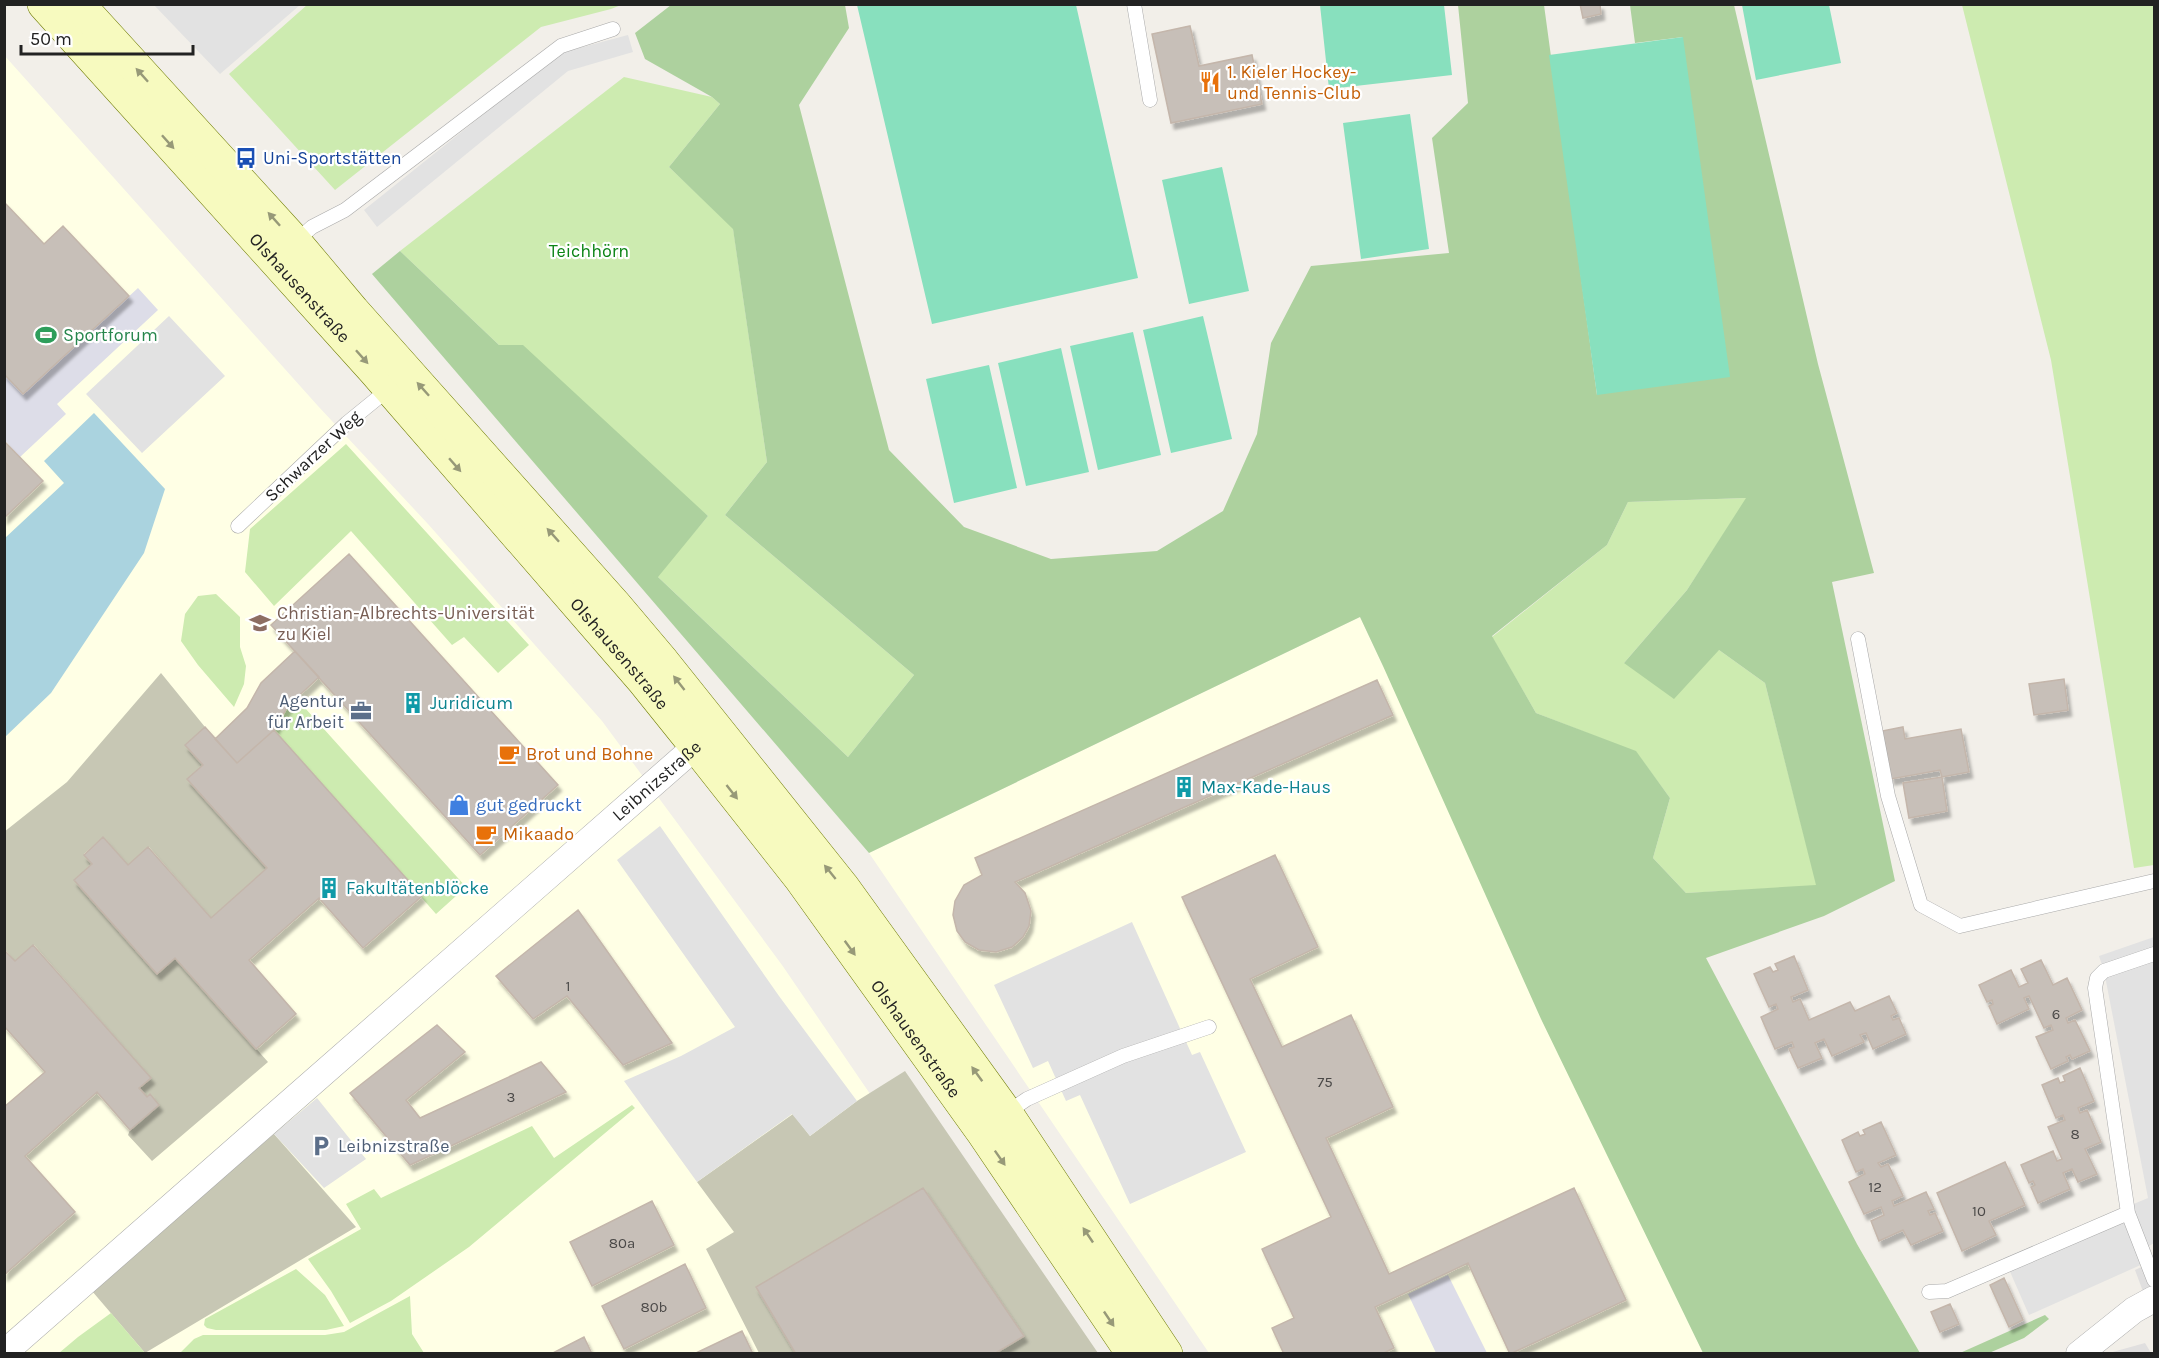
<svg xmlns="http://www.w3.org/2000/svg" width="2159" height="1358" font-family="Karla,sans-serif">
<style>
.residential{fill:#e0dfdf}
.education{fill:#ffffe5}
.construction{fill:#c7c7b4}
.grass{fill:#cdebb0}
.forest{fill:#add19e;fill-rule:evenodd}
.pitch{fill:#88e0be}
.parking{fill:#e2e2e2}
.plaza{fill:#dddde8}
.water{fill:#aad3df}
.building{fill:#c7bfb8;stroke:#c4b6ab;stroke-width:1.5;filter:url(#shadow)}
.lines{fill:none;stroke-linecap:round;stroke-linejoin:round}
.lane-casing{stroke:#a9a9a9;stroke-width:15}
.street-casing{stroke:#a9a9a9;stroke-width:27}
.secondary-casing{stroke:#707d05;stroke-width:34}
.lane{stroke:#fff;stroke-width:14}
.street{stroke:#fff;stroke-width:26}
.secondary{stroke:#f7fabf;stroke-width:33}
.oneway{fill:#979978}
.labels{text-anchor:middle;stroke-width:4.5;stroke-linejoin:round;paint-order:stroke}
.number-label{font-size:15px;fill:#4b4948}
.food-label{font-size:18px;fill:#c56008;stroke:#fff;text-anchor:start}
.transit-label{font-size:18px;fill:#164399;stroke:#fff;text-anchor:start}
.park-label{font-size:18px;fill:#0c8416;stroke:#fff}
.street-label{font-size:18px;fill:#222;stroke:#fff}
.leisure-label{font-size:18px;fill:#27864d;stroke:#fff;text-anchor:start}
.education-label{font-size:18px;fill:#785e54;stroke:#fff;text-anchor:start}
.service-label{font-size:18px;fill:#4e5e75;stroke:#fff;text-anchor:end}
.culture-label{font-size:18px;fill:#0d838f;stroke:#fff;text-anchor:start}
.shop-label{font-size:18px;fill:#366cbe;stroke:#fff;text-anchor:start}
</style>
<defs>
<filter id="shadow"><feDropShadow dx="3.5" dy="6" stdDeviation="1.5" flood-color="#0004"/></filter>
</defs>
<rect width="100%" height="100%" fill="#f2efe9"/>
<!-- residential -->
<path class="residential" d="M 2154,1261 L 2154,1316 L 2151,1313 L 2135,1270 Z
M 2145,1343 L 2151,1353 L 2109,1353 Z"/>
<!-- education -->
<path class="education" d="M 4,55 L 318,406 L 428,524 L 602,721 L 782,965 L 1047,1353 L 5,1353 Z
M 1360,617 L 1383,666 L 1857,1244 L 1920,1353 L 1209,1353 L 869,853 Z"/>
<!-- construction -->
<path class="construction" d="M 161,673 L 205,727 L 203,765 L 188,779 L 267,868 L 211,918 L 149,847 L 128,865 L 103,837 L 84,854 L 92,864 L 74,880 L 157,974 L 175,958 L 268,1062 L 152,1161 L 128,1135 L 130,1130 L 159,1105 L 150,1095 L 147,1097 L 139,1088 L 151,1078 L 34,945 L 15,961 L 5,950 L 4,832 L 67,782 Z
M 905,1071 L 1098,1353 L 759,1353 L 706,1249 L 734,1232 L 697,1182 L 793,1114 L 810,1136 L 857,1101 Z
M 274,1134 L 356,1227 L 145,1353 L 92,1291 Z"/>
<!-- grass -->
<path class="grass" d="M 307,5 L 307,4 L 621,5 L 611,9 L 541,27 L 335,190 L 229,74 Z
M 1962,5 L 2154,5 L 2154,865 L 2134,868 L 2051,360 Z
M 624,77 L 712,97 L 720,104 L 669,167 L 733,228 L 767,462 L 725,515 L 914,675 L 848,757 L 657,576 L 708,516 L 499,345 L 400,251 Z
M 346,444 L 529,645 L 498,673 L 464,637 L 452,645 L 351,531 L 274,606 L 245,572 L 250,529 Z
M 1747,498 L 1687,590 L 1624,663 L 1719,650 L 1765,683 L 1817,886 L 1686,893 L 1653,858 L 1670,798 L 1636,752 L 1536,713 L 1492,637 L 1607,545 L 1628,502 Z
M 216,594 L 240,617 L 240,647 L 246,666 L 244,684 L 234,707 L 198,665 L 181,641 L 185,614 L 198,596 Z
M 296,698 L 466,887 L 436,914 L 274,730 L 288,706 Z
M 632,1105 L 635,1108 L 469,1247 L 391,1301 L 350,1323 L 331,1291 L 308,1259 L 361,1229 L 346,1204 L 374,1189 L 381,1198 L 532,1126 L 554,1158 Z
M 296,1269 L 325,1295 L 344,1326 L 326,1330 L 216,1330 L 207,1328 L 204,1325 L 205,1319 Z
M 410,1296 L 412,1334 L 424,1353 L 180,1353 L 194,1339 L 203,1335 L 325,1335 L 344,1332 Z
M 111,1313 L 145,1353 L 59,1353 L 78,1337 Z"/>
<!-- forest -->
<path class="forest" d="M 671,5 L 845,5 L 849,28 L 799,105 L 889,450 L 964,527 L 1051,559 L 1157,551 L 1223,511 L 1257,434 L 1271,343 L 1311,266 L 1449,253 L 1432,138 L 1468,103 L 1458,5 L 1544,5 L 1597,395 L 1683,37 L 1635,43 L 1630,5 L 1734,5 L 1818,364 L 1874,573 L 1832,582 L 1895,881 L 1824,916 L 1706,958 L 1857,1244 L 1920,1353 L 1703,1353 L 1541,1019 L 1383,666 L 1360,617 L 869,853 L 372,274 L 400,251 L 499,345 L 523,345 L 708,516 L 658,577 L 848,757 L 914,675 L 725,515 L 767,462 L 733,229 L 669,167 L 720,104 L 712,97 L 645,59 L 635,33 ZM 1746,498 L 1687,590 L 1624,663 L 1674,699 L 1719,650 L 1765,683 L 1816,885 L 1686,893 L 1653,858 L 1670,798 L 1636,751 L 1536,713 L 1492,636 L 1607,545 L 1628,502 Z
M 2045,1315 L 2049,1319 L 2024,1338 L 1989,1353 L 1960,1353 Z"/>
<!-- pitch -->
<path class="pitch" d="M 857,5 L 1076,5 L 1138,278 L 932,324 Z
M 1320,5 L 1444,5 L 1452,75 L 1329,89 Z
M 1742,5 L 1829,5 L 1841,63 L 1756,80 Z
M 1683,37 L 1730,377 L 1597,395 L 1549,55 Z
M 1410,114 L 1429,249 L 1361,259 L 1343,123 Z
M 1222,167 L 1249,291 L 1189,304 L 1162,180 Z
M 1203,316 L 1232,439 L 1171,453 L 1143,330 Z
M 1133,332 L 1161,455 L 1098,470 L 1070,346 Z
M 1061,348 L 1089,472 L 1026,486 L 998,363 Z
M 989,365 L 1017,488 L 954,503 L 926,379 Z"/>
<!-- parking -->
<path class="parking" d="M 154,5 L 300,5 L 220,74 Z
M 628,35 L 633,52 L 568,71 L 377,227 L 364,210 L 560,53 Z
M 169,316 L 225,376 L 142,453 L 86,394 Z
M 660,826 L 779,996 L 857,1101 L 810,1136 L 792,1114 L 697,1182 L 624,1081 L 681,1056 L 735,1027 L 617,860 Z
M 1132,922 L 1192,1055 L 1200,1052 L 1246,1152 L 1130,1204 L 1080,1095 L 1066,1101 L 1048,1061 L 1033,1068 L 994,985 Z
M 2154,937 L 2154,1243 L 2149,1246 L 2154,1259 L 2029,1315 L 2004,1258 L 2148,1198 L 2104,971 L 2099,956 Z
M 317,1098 L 366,1159 L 324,1188 L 274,1134 Z"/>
<!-- plaza -->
<path class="plaza" d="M 138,288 L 158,310 L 57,404 L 66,414 L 20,457 L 5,441 L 4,374 L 23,394 Z
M 1448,1275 L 1487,1353 L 1436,1353 L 1408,1294 Z"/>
<!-- water -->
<path class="water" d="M 94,413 L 165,489 L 144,553 L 51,693 L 5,737 L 5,538 L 64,483 L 44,461 Z"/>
<!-- building -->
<path class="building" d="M 1580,4 L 1600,4 L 1601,14 L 1583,18 Z
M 1190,26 L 1199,66 L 1252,55 L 1262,104 L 1171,123 L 1152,34 Z
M 4,202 L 44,244 L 63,226 L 129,296 L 23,394 L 4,374 Z
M 4,441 L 43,481 L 4,518 Z
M 349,554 L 558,785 L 480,855 L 271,625 Z
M 295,651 L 319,677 L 288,706 L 274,730 L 237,763 L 215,739 L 247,708 L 261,683 Z
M 2064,679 L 2068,710 L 2034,715 L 2029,684 Z
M 1377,680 L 1393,715 L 1015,882 L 1025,893 L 1031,911 L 1029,926 L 1023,937 L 1012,947 L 996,952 L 979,950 L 965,942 L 957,931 L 953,915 L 955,901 L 964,885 L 982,875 L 975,858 Z
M 205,727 L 237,763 L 274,730 L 422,896 L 363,948 L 319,898 L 249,960 L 296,1014 L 256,1049 L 175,958 L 157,974 L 74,880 L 92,864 L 84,855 L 103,837 L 128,865 L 148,847 L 211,918 L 267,868 L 187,779 L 203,765 L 185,745 Z
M 1903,727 L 1905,739 L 1961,729 L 1969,772 L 1942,777 L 1940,770 L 1891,779 L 1882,731 Z
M 1942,777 L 1947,811 L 1909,818 L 1903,783 Z
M 1275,855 L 1318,947 L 1250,979 L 1282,1047 L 1351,1015 L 1393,1107 L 1326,1138 L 1389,1274 L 1574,1188 L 1626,1300 L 1510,1354 L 1468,1263 L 1375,1307 L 1394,1348 L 1382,1354 L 1284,1354 L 1272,1328 L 1294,1318 L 1262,1249 L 1331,1217 L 1182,897 Z
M 578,910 L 672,1043 L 623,1065 L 567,996 L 533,1019 L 496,976 Z
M 33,945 L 151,1078 L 139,1088 L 147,1097 L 150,1094 L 159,1105 L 130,1130 L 97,1092 L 25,1156 L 75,1212 L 4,1275 L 4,1107 L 45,1072 L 4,1026 L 4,950 L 15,961 Z
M 1794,956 L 1808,990 L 1791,997 L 1793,1002 L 1800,999 L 1809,1020 L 1850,1002 L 1855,1011 L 1889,996 L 1897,1013 L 1891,1016 L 1893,1020 L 1899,1018 L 1906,1034 L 1873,1049 L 1866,1033 L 1860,1035 L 1864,1042 L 1832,1056 L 1824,1039 L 1815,1043 L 1822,1058 L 1798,1068 L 1789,1049 L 1794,1047 L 1792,1042 L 1775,1049 L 1761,1017 L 1778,1009 L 1776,1004 L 1769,1007 L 1754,974 L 1770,967 L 1773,972 L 1778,970 L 1775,964 Z
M 2041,960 L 2053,985 L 2067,978 L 2082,1010 L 2066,1018 L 2068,1023 L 2075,1020 L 2090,1051 L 2072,1059 L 2070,1055 L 2066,1057 L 2068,1061 L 2051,1069 L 2036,1037 L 2053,1030 L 2051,1025 L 2044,1028 L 2029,996 L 2024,998 L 2029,1009 L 1997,1024 L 1989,1006 L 1993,1004 L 1992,1000 L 1987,1002 L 1979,985 L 2011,970 L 2019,987 L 2028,983 L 2021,969 Z
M 437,1025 L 465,1052 L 406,1100 L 420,1118 L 541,1062 L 566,1092 L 410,1165 L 350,1093 Z
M 2080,1068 L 2094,1101 L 2078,1108 L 2080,1113 L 2087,1110 L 2101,1142 L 2085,1149 L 2097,1174 L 2078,1182 L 2072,1169 L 2063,1173 L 2070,1189 L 2038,1203 L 2031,1187 L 2035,1185 L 2033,1181 L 2029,1183 L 2021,1165 L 2053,1151 L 2057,1161 L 2062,1159 L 2048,1127 L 2065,1120 L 2063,1115 L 2056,1118 L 2042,1085 L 2058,1078 L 2060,1083 L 2065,1081 L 2063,1076 Z
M 1881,1122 L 1896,1155 L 1878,1163 L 1881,1167 L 1888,1164 L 1903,1196 L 1892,1201 L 1894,1206 L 1926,1192 L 1934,1209 L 1928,1211 L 1930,1215 L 1935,1213 L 1943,1231 L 1911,1245 L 1903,1230 L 1879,1241 L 1871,1221 L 1884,1215 L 1881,1207 L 1864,1214 L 1849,1182 L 1865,1174 L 1863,1169 L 1856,1172 L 1842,1140 L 1858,1132 L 1860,1136 L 1865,1134 L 1863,1130 Z
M 2005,1162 L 2025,1205 L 1989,1221 L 1996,1235 L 1962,1251 L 1937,1193 Z
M 923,1188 L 1024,1336 L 994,1354 L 796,1354 L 756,1287 Z
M 652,1201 L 674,1245 L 592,1286 L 570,1242 Z
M 685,1264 L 706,1308 L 624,1349 L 602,1306 Z
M 2004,1278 L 2023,1320 L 2009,1327 L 1990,1285 Z
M 1950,1304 L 1959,1324 L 1940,1332 L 1931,1312 Z
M 742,1331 L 753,1354 L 696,1353 Z
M 584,1337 L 592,1354 L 551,1354 Z"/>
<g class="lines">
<defs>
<path id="lane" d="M 1134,4 L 1150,100
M 295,242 L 312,227 L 345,210 L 561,46 L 613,29
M 238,526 L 347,423 L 390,388
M 1858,639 L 1888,796 L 1921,905 L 1960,926 L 2154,881
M 2154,954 L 2104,971 L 2097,978 L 2095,988 L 2128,1213 L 2154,1280
M 1005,1114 L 1027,1099 L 1123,1056 L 1209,1027
M 1929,1292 L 1947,1291 L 2128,1213"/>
<g id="street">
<path id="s1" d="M 4,1353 L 710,734"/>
<path d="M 2079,1354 L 2134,1310 L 2154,1299"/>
</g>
<g id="secondary">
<path id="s2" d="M 44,4 L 374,370 L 643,680 L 696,746 L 801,879 L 982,1131 L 1133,1354"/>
<path d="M 78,4 L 295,242 L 353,311 L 614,604 L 663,662 L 842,886 L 1006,1113 L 1166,1354"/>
</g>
</defs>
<!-- lane casing -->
<use href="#lane" class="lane-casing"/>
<!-- street casing -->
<use href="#street" class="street-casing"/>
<!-- secondary casing -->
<use href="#secondary" class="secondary-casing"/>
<!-- lane -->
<use href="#lane" class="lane"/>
<!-- street -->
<use href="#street" class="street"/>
<!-- secondary -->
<use href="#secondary" class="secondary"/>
</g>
<!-- one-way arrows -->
<defs><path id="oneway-solid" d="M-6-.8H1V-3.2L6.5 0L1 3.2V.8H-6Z" transform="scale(1.5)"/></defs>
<g class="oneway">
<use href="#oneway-solid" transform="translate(142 75) rotate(-132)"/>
<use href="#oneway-solid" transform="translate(168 142) rotate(48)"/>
<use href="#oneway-solid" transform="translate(274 219) rotate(-132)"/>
<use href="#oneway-solid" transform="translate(362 357) rotate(48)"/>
<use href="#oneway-solid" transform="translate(423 389) rotate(-132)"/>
<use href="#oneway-solid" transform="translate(455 465) rotate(49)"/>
<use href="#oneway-solid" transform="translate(553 535) rotate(-132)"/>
<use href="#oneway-solid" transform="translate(679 683) rotate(-128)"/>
<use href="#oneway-solid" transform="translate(732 792) rotate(52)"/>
<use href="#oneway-solid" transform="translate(830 872) rotate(-129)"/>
<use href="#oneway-solid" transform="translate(850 948) rotate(54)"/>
<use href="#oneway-solid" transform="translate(977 1074) rotate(-126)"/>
<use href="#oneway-solid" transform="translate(1000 1158) rotate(55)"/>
<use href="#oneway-solid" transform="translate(1088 1235) rotate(-124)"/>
<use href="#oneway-solid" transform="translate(1109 1319) rotate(56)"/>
</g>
<!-- icons -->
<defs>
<symbol id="restaurant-bare" viewBox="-9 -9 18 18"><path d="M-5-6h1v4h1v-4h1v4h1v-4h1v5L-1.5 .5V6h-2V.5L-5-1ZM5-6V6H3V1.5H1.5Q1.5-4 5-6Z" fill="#e8710a" stroke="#fff" stroke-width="2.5" paint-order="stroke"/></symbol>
<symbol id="bus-bare" viewBox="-9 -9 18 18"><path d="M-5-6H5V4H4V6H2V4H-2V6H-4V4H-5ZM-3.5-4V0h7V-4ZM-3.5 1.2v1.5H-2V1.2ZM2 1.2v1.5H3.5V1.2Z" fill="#1a4fb4" stroke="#fff" stroke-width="2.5" paint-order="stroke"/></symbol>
<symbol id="stadium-bare" viewBox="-9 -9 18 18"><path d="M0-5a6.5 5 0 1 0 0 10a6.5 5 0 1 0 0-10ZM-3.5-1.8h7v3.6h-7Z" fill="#2e9e5b" stroke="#fff" stroke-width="2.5" paint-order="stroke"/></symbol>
<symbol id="university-bare" viewBox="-9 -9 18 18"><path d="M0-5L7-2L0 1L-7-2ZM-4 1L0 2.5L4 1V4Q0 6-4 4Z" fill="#8d6e63" stroke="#fff" stroke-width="2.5" paint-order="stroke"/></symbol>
<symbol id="building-bare" viewBox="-9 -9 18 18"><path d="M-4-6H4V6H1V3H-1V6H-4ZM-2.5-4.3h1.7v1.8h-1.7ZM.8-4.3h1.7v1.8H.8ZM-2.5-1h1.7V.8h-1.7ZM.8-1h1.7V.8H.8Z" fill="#0f9aa8" stroke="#fff" stroke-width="2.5" paint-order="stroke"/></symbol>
<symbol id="office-bare" viewBox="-9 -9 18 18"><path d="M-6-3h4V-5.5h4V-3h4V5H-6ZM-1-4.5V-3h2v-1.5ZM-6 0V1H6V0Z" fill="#5c6f8a" stroke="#fff" stroke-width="2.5" paint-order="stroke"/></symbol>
<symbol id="cafe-bare" viewBox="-9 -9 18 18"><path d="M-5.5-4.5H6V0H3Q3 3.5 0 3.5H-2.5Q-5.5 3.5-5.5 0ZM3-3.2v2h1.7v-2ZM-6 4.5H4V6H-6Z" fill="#e8710a" stroke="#fff" stroke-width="2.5" paint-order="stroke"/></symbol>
<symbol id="shop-bare" viewBox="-9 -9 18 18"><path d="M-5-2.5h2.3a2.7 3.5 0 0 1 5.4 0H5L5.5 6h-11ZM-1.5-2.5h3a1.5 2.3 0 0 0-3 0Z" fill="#3f7fe0" stroke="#fff" stroke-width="2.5" paint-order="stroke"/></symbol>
<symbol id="parking-bare" viewBox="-9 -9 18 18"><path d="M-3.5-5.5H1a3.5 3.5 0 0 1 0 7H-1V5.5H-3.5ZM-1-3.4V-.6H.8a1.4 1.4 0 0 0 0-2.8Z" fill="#5c6f8a" stroke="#fff" stroke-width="2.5" paint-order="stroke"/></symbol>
</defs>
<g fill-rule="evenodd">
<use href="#restaurant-bare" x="1195" y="67" width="30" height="30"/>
<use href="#bus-bare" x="231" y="143" width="30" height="30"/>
<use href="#stadium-bare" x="31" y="320" width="30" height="30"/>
<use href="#university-bare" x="245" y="608" width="30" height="30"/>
<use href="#building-bare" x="398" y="688" width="30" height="30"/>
<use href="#office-bare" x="346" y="696" width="30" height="30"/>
<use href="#cafe-bare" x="494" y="739" width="30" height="30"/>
<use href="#building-bare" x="1169" y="772" width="30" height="30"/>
<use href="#shop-bare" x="444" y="790" width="30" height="30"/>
<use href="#cafe-bare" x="471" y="819" width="30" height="30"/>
<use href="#building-bare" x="314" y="873" width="30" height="30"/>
<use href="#parking-bare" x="306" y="1131" width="30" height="30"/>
</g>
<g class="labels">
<!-- number labels -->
<g class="number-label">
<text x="568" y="991">1</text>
<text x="2056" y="1019">6</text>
<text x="1325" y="1087">75</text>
<text x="511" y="1102">3</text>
<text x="2075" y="1139">8</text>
<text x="1875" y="1192">12</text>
<text x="1979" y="1216">10</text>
<text x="622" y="1248">80a</text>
<text x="654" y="1312">80b</text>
</g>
<!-- food labels -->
<g class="food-label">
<text x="1227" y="78">1. Kieler Hockey-<tspan x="1227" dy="21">und Tennis-Club</tspan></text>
<text x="526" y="760">Brot und Bohne</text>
<text x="503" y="840">Mikaado</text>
</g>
<!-- transit labels -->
<g class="transit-label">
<text x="263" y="164">Uni-Sportstätten</text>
</g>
<!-- park labels -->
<g class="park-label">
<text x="589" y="257">Teichhörn</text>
</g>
<!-- street labels -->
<g class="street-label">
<text dy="6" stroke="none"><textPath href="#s2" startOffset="382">Olshausenstraße</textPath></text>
<text transform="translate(313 456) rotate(-43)" y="6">Schwarzer Weg</text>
<text dy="6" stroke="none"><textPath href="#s2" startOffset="868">Olshausenstraße</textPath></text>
<text dy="6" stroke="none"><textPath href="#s1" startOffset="868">Leibnizstraße</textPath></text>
<text dy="6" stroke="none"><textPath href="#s2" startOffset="1354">Olshausenstraße</textPath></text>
</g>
<!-- leisure labels -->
<g class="leisure-label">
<text x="63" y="341">Sportforum</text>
</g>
<!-- education labels -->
<g class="education-label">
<text x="277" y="619">Christian-Albrechts-Universität<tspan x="277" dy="21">zu Kiel</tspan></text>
</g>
<!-- service labels -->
<g class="service-label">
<text x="344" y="707">Agentur<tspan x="344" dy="21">für Arbeit</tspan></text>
<text x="338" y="1152" text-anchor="start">Leibnizstraße</text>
</g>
<!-- culture labels -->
<g class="culture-label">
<text x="430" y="709">Juridicum</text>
<text x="1201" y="793">Max-Kade-Haus</text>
<text x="346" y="894">Fakultätenblöcke</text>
</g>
<!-- shop labels -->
<g class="shop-label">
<text x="476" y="811">gut gedruckt</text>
</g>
</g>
<!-- border -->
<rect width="2159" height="1358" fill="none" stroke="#222222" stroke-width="12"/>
<!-- scale -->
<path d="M21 45v9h172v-9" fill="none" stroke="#222222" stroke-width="3"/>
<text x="30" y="45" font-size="18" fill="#222222" stroke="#ffffff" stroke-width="4.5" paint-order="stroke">50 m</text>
</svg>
